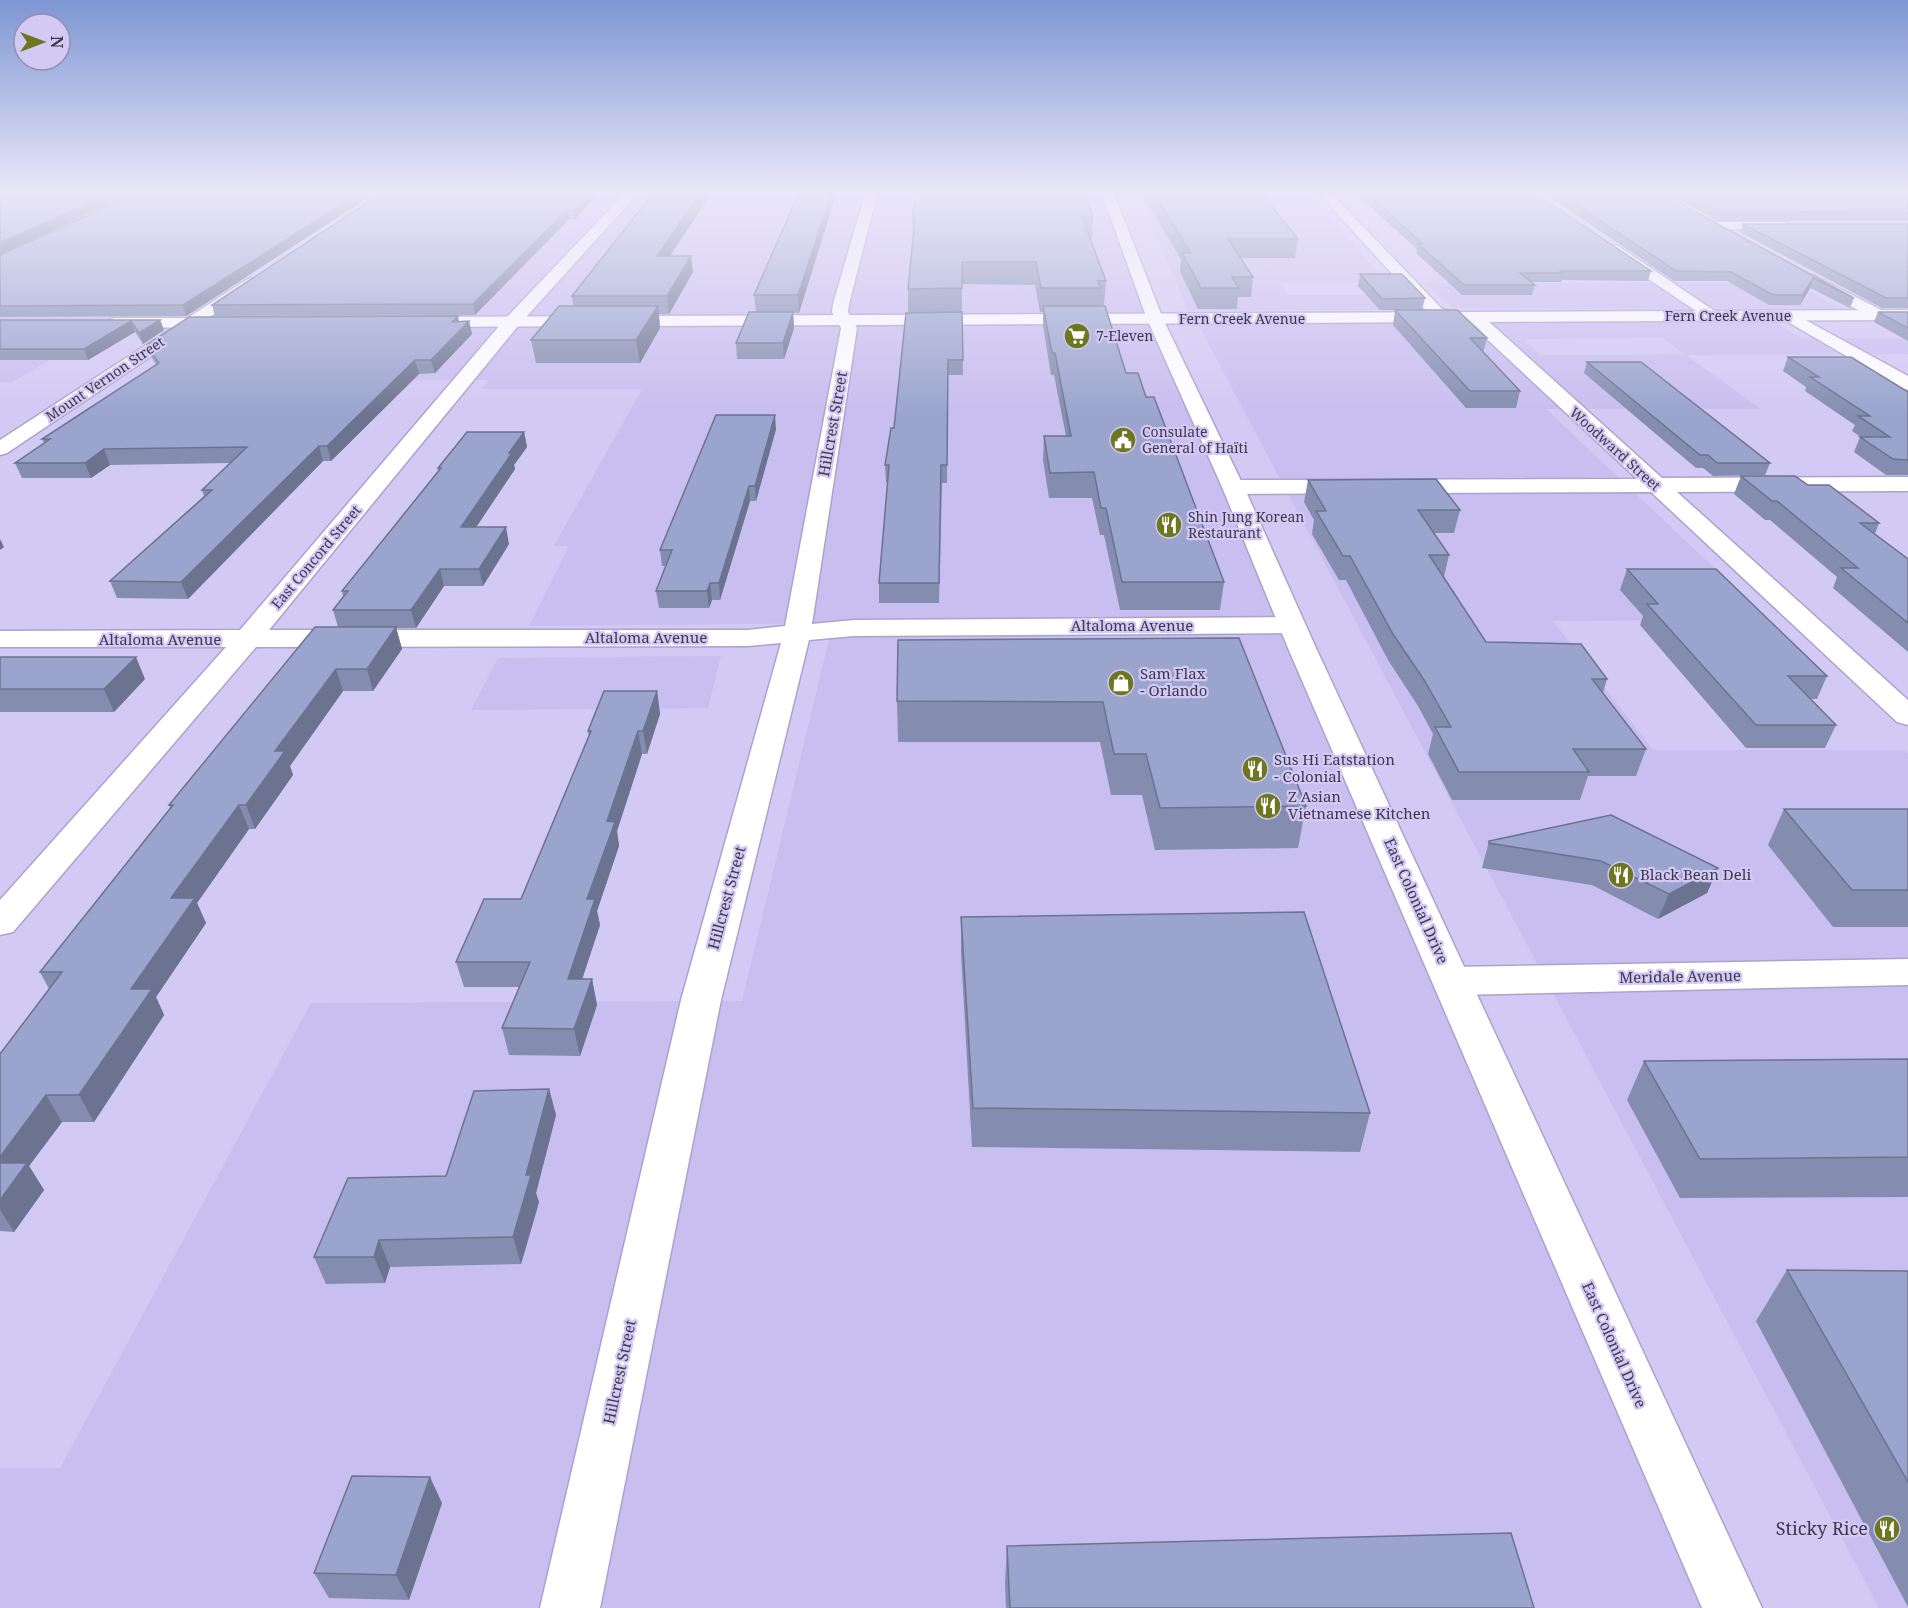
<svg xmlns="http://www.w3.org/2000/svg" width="1908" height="1608" font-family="'Noto Serif',serif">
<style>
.built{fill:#c8beef;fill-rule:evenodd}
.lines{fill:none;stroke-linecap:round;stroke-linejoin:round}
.minor-casing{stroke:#aba3cc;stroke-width:3}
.tertiary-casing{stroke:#aba3cc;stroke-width:3}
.trunk-casing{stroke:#aba3cc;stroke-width:3}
.minor{fill:#fff;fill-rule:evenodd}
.tertiary{fill:#fff;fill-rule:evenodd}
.trunk{fill:#fff;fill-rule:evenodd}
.wall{fill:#848db0}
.shaded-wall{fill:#6c7390}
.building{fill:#9aa4cd;stroke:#6c7390;stroke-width:1.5}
.labels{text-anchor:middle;stroke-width:4.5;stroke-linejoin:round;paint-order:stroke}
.far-street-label{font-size:14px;fill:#3d394b;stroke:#d2c9f4}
.far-poi-label{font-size:14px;fill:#3d394b;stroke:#d2c9f4;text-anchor:start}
.street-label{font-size:15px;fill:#3d394b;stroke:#d2c9f4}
.poi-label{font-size:15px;fill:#3d394b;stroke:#d2c9f4;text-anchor:start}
.near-poi-label{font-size:18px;fill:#3d394b;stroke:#d2c9f4;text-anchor:end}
</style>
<rect width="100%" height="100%" fill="#d2c9f4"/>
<!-- built -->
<path class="built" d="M 514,191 L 1107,191 L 1155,319 L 1730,1608 L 0,1608 L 0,1468 L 60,1468 L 311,1003 L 742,1001 L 833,623 L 529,626 L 569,546 L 554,546 L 642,389 L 482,389 L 489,380 L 295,380 L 115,392 L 227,314 L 127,315 L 12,382 L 0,382 L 0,289 L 397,288 Z
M 1137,191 L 1307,191 L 1386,282 L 1279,283 L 1287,295 L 1398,295 L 1411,310 L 1188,310 Z
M 1426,283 L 1795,283 L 1842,309 L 1452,308 Z
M 1775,322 L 1801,338 L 1908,338 L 1908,354 L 1686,355 L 1761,409 L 1546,409 L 1768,619 L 1553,621 L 1653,750 L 1904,750 L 1908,754 L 1908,1608 L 1879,1608 L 1198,324 ZM 1662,338 L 1684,354 L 1541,355 L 1523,339 Z
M 721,656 L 708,708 L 471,710 L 498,658 Z"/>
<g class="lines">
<defs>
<path id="minor" d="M 627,191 L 640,191 L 518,326 L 269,630 L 748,630 L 785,626 L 841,328 L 832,312 L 833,304 L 866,191 L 878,191 L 849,304 L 848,312 L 857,328 L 812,624 L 854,620 L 1292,617 L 1302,619 L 1305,625 L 1302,631 L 1292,633 L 854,636 L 809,640 L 721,1000 L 600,1608 L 540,1608 L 681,1000 L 781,643 L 748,646 L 256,647 L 13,932 L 0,935 L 0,900 L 226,647 L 0,647 L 0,631 L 240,630 L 506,318 Z
M 1316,191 L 1329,191 L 1442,309 L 1487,320 L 1662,478 L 1908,477 L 1908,491 L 1677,492 L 1908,700 L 1908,725 L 1897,722 L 1651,492 L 1233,494 L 1225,492 L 1222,487 L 1225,482 L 1233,480 L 1637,479 L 1475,328 L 1430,315 Z
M 1716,222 L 1786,222 L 1793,226 L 1786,230 L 1711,229 L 1709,226 Z
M 1613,245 L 1618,246 L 1722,316 L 1720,319 L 1708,319 L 1608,252 L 1606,249 L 1608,246 Z
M 1813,275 L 1885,312 L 1887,315 L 1885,318 L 1873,318 L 1808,283 L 1805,280 L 1808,277 Z
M 251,278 L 259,283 L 256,286 L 7,453 L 0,455 L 0,440 L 246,280 Z
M 1789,311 L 1908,376 L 1908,390 L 1901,388 L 1783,319 L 1781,316 L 1783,313 Z
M 1908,959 L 1908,985 L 1452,995 L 1438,991 L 1433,981 L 1438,971 L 1452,967 Z"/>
<path id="tertiary" d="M 1908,310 L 1908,320 L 425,327 L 417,322 L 425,317 Z
M 116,318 L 226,318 L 234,323 L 226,328 L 110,327 L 108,323 L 110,319 Z"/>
<path id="trunk" d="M 1101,191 L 1113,191 L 1163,319 L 1244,487 L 1316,648 L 1762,1608 L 1702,1608 L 1288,648 L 1222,487 L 1147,319 Z"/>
</defs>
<!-- minor casing -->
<use href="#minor" class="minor-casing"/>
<!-- tertiary casing -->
<use href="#tertiary" class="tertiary-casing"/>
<!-- trunk casing -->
<use href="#trunk" class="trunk-casing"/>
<!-- minor -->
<use href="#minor" class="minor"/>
<!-- tertiary -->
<use href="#tertiary" class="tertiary"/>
<!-- trunk -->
<use href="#trunk" class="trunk"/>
</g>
<!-- wall -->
<path class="wall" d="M 378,191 L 186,316 L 0,317 L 0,255 Z
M 600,191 L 575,219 L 569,219 L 475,315 L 215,316 L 212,305 Z
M 713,191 L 670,256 L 693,272 L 669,314 L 659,314 L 660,328 L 640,363 L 536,363 L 531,340 L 573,306 L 572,296 Z
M 800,191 L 837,191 L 799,313 L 793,313 L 794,328 L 784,359 L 737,359 L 736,343 L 756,312 L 754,295 Z
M 1140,191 L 1259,191 L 1298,239 L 1295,258 L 1240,258 L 1253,277 L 1251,297 L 1238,297 L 1237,309 L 1198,309 L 1180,272 L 1181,259 Z
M 1353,191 L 1531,191 L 1651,271 L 1648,281 L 1562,280 L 1561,282 L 1532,282 L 1535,285 L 1532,295 L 1462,295 L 1416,253 L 1417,249 Z
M 1541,191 L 1657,191 L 1854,298 L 1850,308 L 1810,288 L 1800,305 L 1769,305 L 1727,281 L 1674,281 Z
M 1663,191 L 1908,191 L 1908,221 L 1718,221 Z
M 912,217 L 1093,217 L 1092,238 L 1090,238 L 1106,281 L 1104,305 L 1100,305 L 1099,306 L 1126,373 L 1146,397 L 1224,582 L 1220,610 L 1120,610 L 1104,535 L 1100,535 L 1092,498 L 1049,498 L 1043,460 L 1044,436 L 1066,436 L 1054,375 L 1051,375 L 1043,326 L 1043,312 L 1040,312 L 1035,285 L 962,284 L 962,312 L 908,312 L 908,289 L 913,237 Z
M 1743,224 L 1908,224 L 1908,308 L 1882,308 L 1740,232 Z
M 1360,274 L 1425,298 L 1422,310 L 1380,310 L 1358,286 Z
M 1395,310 L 1487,338 L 1483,353 L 1520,391 L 1516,408 L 1466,408 L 1393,325 Z
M 962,312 L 963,375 L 948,375 L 947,483 L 942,483 L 939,603 L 879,603 L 879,583 L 888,482 L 886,482 L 885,465 L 894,428 Z
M 1878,312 L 1908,312 L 1908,341 L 1874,322 Z
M 0,320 L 160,320 L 164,330 L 143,344 L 135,332 L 88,360 L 0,360 Z
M 469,321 L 472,334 L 435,373 L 419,374 L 331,461 L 323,461 L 188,599 L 117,598 L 110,581 L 204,496 L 202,490 L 231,463 L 110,465 L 91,478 L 22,478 L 15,463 L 44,443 L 42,439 L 156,365 L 152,358 L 147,345 Z
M 1788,357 L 1908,392 L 1908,475 L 1886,475 L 1854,452 L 1860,437 L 1861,437 L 1852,431 L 1855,425 L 1805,391 L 1806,387 L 1783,371 Z
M 1587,362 L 1770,463 L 1765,475 L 1713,476 L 1703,468 L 1696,468 L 1584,373 Z
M 776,429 L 756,501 L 750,501 L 720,600 L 712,600 L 709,608 L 659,608 L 656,591 L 666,566 L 662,566 L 660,550 Z
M 524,432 L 527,447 L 514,465 L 515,469 L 476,527 L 509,544 L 483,586 L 444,586 L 416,628 L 396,628 L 402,649 L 373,691 L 343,691 L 290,766 L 293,775 L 255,829 L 249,829 L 197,903 L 206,923 L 156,997 L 164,1015 L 94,1122 L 62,1122 L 29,1166 L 44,1190 L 14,1232 L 0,1231 L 0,1054 L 49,989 L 40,972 L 170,808 L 169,805 L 338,627 L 333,610 L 343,596 L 342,591 L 438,471 L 438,468 Z
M 1741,476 L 1808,485 L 1879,523 L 1875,534 L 1908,559 L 1908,652 L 1833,588 L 1837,577 L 1770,520 L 1765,520 L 1734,494 Z
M 1308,480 L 1460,510 L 1454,533 L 1434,533 L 1449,555 L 1444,577 L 1486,642 L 1607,679 L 1603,693 L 1646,749 L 1636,776 L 1588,776 L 1580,800 L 1452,800 L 1428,754 L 1433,734 L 1418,706 L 1388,660 L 1346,580 L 1339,580 L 1312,534 L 1314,520 L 1304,502 Z
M 1627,569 L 1827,676 L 1817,699 L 1811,699 L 1836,725 L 1825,748 L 1746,748 L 1640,625 L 1643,616 L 1620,590 Z
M 1239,638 L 1306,806 L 1298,848 L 1155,850 L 1142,795 L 1111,795 L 1100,742 L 898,742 L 897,701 Z
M 0,657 L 145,679 L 114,712 L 0,712 Z
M 657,691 L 660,714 L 647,754 L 642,754 L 617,831 L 619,846 L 597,911 L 600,925 L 582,979 L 592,979 L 597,1005 L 580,1056 L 509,1055 L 502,1028 L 519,987 L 464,987 L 456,962 L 521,899 L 589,737 L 588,731 Z
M 1784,809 L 1908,809 L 1908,927 L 1833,927 L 1768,845 Z
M 1489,841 L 1718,868 L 1707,893 L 1658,919 L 1592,885 L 1482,868 Z
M 961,917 L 1370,1113 L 1360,1152 L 972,1147 L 961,954 Z
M 1908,1059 L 1908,1197 L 1680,1198 L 1627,1100 L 1644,1061 Z
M 549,1089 L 556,1115 L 536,1193 L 539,1202 L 521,1264 L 390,1267 L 385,1283 L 326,1284 L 314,1257 L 446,1176 Z
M 1787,1270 L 1908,1271 L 1908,1607 L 1756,1321 Z
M 442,1503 L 409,1600 L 329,1598 L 314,1573 Z
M 1007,1546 L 1534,1608 L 1006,1608 L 1005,1583 Z"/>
<!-- shaded-wall -->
<path class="shaded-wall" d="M 116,191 L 137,191 L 0,255 L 0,243 Z
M 363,191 L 378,191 L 186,316 L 183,305 Z
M 591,191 L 600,191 L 575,219 L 574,210 Z
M 702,191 L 713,191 L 659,272 L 657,256 Z
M 832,191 L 837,191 L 799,313 L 798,295 Z
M 567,210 L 569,219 L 475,315 L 473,304 Z
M 691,256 L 693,272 L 669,314 L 667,296 Z
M 1813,278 L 1810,288 L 1800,305 L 1803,295 Z
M 658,306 L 660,328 L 640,363 L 636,340 Z
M 793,312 L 794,328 L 784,359 L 783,343 Z
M 458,316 L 460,329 L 452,322 Z
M 160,320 L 164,330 L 143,344 L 139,333 Z
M 131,321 L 135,332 L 88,360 L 84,349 Z
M 469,321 L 472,334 L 435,373 L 431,360 Z
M 415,360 L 419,374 L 331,461 L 327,446 Z
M 775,415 L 776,429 L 756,501 L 755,486 Z
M 524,432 L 527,447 L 514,465 L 515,469 L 465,544 L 461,527 L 509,453 Z
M 319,446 L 323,461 L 188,599 L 181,582 Z
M 104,449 L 110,465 L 91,478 L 85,463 Z
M 749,486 L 750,501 L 720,600 L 719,583 Z
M 506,527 L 509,544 L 483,586 L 479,569 Z
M 0,539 L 4,547 L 0,550 Z
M 440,569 L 444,586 L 416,628 L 411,610 Z
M 710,583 L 712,600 L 709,608 L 707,591 Z
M 396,627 L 402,649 L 373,691 L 367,669 Z
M 136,657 L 145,679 L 114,712 L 104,689 Z
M 336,669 L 343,691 L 290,766 L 293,775 L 255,829 L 246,805 L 275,751 Z
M 657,691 L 660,714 L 647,754 L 643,731 Z
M 638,731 L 642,754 L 617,831 L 619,846 L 597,911 L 600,925 L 574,1004 L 568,979 L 607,821 Z
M 239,805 L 249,829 L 197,903 L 206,923 L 156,997 L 164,1015 L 94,1122 L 79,1095 L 131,989 L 171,898 Z
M 1718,868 L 1707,893 L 1658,919 L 1669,894 Z
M 592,979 L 597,1005 L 580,1056 L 574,1029 Z
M 549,1089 L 556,1115 L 536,1193 L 539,1202 L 521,1264 L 513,1237 L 526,1175 Z
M 46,1095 L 62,1122 L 29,1166 L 44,1190 L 14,1232 L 0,1210 L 0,1157 Z
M 379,1240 L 390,1267 L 385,1283 L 374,1257 Z
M 430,1477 L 442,1503 L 409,1600 L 396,1575 Z"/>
<!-- building -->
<path class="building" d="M 0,191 L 116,191 L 0,243 Z
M 142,191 L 363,191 L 183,305 L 0,306 L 0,255 Z
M 385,191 L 591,191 L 574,210 L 567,210 L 473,304 L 212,305 Z
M 655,191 L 702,191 L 657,256 L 691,256 L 667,296 L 572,296 Z
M 800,191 L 832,191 L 798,295 L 754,295 Z
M 916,191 L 1085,191 L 1093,217 L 1082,217 L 1106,281 L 1098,281 L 1101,288 L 1041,288 L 1036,262 L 962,262 L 962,288 L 908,289 L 915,217 L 912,217 Z
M 1152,191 L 1259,191 L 1298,239 L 1228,239 L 1253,277 L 1232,277 L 1239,288 L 1201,288 L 1182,253 L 1191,253 Z
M 1364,191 L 1531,191 L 1651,271 L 1561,271 L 1564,273 L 1520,273 L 1535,285 L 1464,285 L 1418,244 L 1423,244 Z
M 1555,191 L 1657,191 L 1854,298 L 1813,278 L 1803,295 L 1773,295 L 1731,272 L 1676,271 Z
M 1680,191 L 1908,191 L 1908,213 L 1720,212 Z
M 1743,224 L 1908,224 L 1908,298 L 1886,298 Z
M 1360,274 L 1402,274 L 1425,298 L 1382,299 Z
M 559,306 L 658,306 L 636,340 L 531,340 Z
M 1043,306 L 1105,306 L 1126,373 L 1138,373 L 1146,397 L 1154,397 L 1224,582 L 1122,582 L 1106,508 L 1101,508 L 1094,472 L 1050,473 L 1044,436 L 1071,436 L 1055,353 L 1052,353 Z
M 1395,310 L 1457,310 L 1487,338 L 1470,338 L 1520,391 L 1470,391 Z
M 749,312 L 793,312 L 783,343 L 736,343 Z
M 962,312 L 963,360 L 948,360 L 947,465 L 941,465 L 939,583 L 879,583 L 889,465 L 885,465 L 891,428 L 894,428 L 906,313 Z
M 1878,312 L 1908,312 L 1908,328 Z
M 458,316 L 452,322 L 469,321 L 431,360 L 415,360 L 327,446 L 319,446 L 181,582 L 110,581 L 212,490 L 202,490 L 247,447 L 104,449 L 85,463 L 15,463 L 50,439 L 42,439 L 159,363 L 147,345 L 189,317 Z
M 0,320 L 160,320 L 139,333 L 131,321 L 84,349 L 0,349 Z
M 1788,357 L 1851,357 L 1908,392 L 1908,460 L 1893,459 L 1860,437 L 1890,437 L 1858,416 L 1870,416 L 1810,377 L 1819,377 Z
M 1587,362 L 1641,362 L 1770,463 L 1717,463 L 1708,455 L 1700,455 Z
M 716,415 L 775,415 L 755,486 L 749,486 L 719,583 L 710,583 L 707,591 L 656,591 L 672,550 L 660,550 Z
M 467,432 L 524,432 L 509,453 L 512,453 L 461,527 L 506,527 L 479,569 L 440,569 L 411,610 L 333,610 L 348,591 L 342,591 L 441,468 L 438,468 Z
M 1741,476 L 1795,476 L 1808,485 L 1829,485 L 1879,523 L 1860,523 L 1908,559 L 1908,623 L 1841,568 L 1858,568 L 1777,501 L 1772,501 Z
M 1436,479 L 1460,510 L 1418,510 L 1449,555 L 1429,555 L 1486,642 L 1581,644 L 1607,679 L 1592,679 L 1646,749 L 1573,749 L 1589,772 L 1459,772 L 1435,727 L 1451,727 L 1424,680 L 1393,634 L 1350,556 L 1343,556 L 1316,511 L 1326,511 L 1308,480 Z
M 1627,569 L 1716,569 L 1827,676 L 1788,676 L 1836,725 L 1756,725 L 1647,604 L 1658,604 Z
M 315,627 L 396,627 L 367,669 L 336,669 L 275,751 L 285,751 L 246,805 L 239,805 L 171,898 L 195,898 L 131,989 L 152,989 L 79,1095 L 46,1095 L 0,1157 L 0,1054 L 62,972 L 40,972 L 173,805 L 169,805 Z
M 1239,638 L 1306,806 L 1160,808 L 1146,754 L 1114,754 L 1103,702 L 897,701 L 898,640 Z
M 0,657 L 136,657 L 104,689 L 0,689 Z
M 604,691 L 657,691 L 643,731 L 638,731 L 607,821 L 615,822 L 587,899 L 595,899 L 568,979 L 592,979 L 574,1029 L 502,1028 L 530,962 L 456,962 L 484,899 L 521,899 L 591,731 L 588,731 Z
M 1784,809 L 1908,809 L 1908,890 L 1852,890 Z
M 1611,815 L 1718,868 L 1669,894 L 1601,861 L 1489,843 L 1489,841 Z
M 1304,912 L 1370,1113 L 973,1108 L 961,917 Z
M 1908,1059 L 1908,1157 L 1700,1159 L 1644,1061 Z
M 549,1089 L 526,1175 L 531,1175 L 513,1237 L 379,1240 L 374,1257 L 314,1257 L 348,1178 L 446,1176 L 474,1091 Z
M 0,1163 L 27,1163 L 0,1200 Z
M 1787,1270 L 1908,1271 L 1908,1482 Z
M 352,1476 L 430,1477 L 396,1575 L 314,1573 Z
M 1511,1533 L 1534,1608 L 1010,1608 L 1007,1546 Z"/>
<!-- sky -->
<linearGradient id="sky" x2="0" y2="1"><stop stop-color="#7d96d2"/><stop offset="0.46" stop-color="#ebe7fa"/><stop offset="1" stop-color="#ebe7fa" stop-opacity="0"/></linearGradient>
<rect width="1908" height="416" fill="url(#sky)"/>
<!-- icons -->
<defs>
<symbol id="supermarket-disc" viewBox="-11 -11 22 22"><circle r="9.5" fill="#6e7620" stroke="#d2c9f4"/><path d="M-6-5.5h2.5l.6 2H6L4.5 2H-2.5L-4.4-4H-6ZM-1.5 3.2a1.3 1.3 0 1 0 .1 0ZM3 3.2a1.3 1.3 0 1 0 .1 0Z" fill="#fff"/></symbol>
<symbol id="civic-disc" viewBox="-11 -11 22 22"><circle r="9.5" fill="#6e7620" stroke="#d2c9f4"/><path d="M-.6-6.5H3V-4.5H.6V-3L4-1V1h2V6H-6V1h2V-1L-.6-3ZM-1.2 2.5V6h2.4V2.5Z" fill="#fff"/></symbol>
<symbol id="restaurant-disc" viewBox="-11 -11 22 22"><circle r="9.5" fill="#6e7620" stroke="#d2c9f4"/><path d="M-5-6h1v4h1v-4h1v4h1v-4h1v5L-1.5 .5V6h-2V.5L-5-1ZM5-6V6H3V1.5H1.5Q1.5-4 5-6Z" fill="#fff"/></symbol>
<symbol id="shop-disc" viewBox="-11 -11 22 22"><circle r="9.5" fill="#6e7620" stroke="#d2c9f4"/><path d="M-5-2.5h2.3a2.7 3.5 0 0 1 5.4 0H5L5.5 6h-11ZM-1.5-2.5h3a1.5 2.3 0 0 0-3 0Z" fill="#fff"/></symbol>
</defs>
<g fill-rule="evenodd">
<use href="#supermarket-disc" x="1062" y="321" width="30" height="30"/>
<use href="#civic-disc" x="1108" y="425" width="30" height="30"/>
<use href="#restaurant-disc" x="1154" y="510" width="30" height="30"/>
<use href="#shop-disc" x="1106" y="668" width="30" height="30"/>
<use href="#restaurant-disc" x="1240" y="754" width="30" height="30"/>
<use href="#restaurant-disc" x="1253" y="791" width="30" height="30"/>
<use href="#restaurant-disc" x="1606" y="860" width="30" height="30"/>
<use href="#restaurant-disc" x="1872" y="1514" width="30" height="30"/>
</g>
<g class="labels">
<!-- far-street labels -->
<g class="far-street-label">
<text x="1728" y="321">Fern Creek Avenue</text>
<text x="1242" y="324">Fern Creek Avenue</text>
<text transform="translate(105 379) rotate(-34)" y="5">Mount Vernon Street</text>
<text transform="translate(1615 449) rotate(42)" y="5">Woodward Street</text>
<text transform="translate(316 557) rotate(-50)" y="5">East Concord Street</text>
</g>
<!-- far-poi labels -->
<g class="far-poi-label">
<text x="1096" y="341">7-Eleven</text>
<text x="1142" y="437">Consulate<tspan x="1142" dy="16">General of Haïti</tspan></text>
<text x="1188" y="522">Shin Jung Korean<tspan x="1188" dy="16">Restaurant</tspan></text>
</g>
<!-- street labels -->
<g class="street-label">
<text transform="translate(833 424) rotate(-80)" y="5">Hillcrest Street</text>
<text x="1132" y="631">Altaloma Avenue</text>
<text x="646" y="643">Altaloma Avenue</text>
<text x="160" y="645">Altaloma Avenue</text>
<text transform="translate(727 898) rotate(-75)" y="5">Hillcrest Street</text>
<text transform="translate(1416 901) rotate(66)" y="5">East Colonial Drive</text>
<text transform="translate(1680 977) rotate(-1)" y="5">Meridale Avenue</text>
<text transform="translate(1614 1345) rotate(66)" y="5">East Colonial Drive</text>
<text transform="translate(620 1372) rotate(-78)" y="5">Hillcrest Street</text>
</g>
<!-- poi labels -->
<g class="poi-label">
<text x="1140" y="679">Sam Flax<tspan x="1140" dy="17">- Orlando</tspan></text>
<text x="1274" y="765">Sus Hi Eatstation<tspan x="1274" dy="17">- Colonial</tspan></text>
<text x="1288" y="802">Z Asian<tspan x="1288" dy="17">Vietnamese Kitchen</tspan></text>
<text x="1640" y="880">Black Bean Deli</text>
</g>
<!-- near-poi labels -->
<g class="near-poi-label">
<text x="1868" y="1535">Sticky Rice</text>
</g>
</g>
<!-- north arrow -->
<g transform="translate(42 42) rotate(90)"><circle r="28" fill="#d2c9f4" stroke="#968fb0" stroke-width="1.5"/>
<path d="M0-4.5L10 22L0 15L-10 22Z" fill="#6e7620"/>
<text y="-9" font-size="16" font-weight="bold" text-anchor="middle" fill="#3d394b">N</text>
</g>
</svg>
